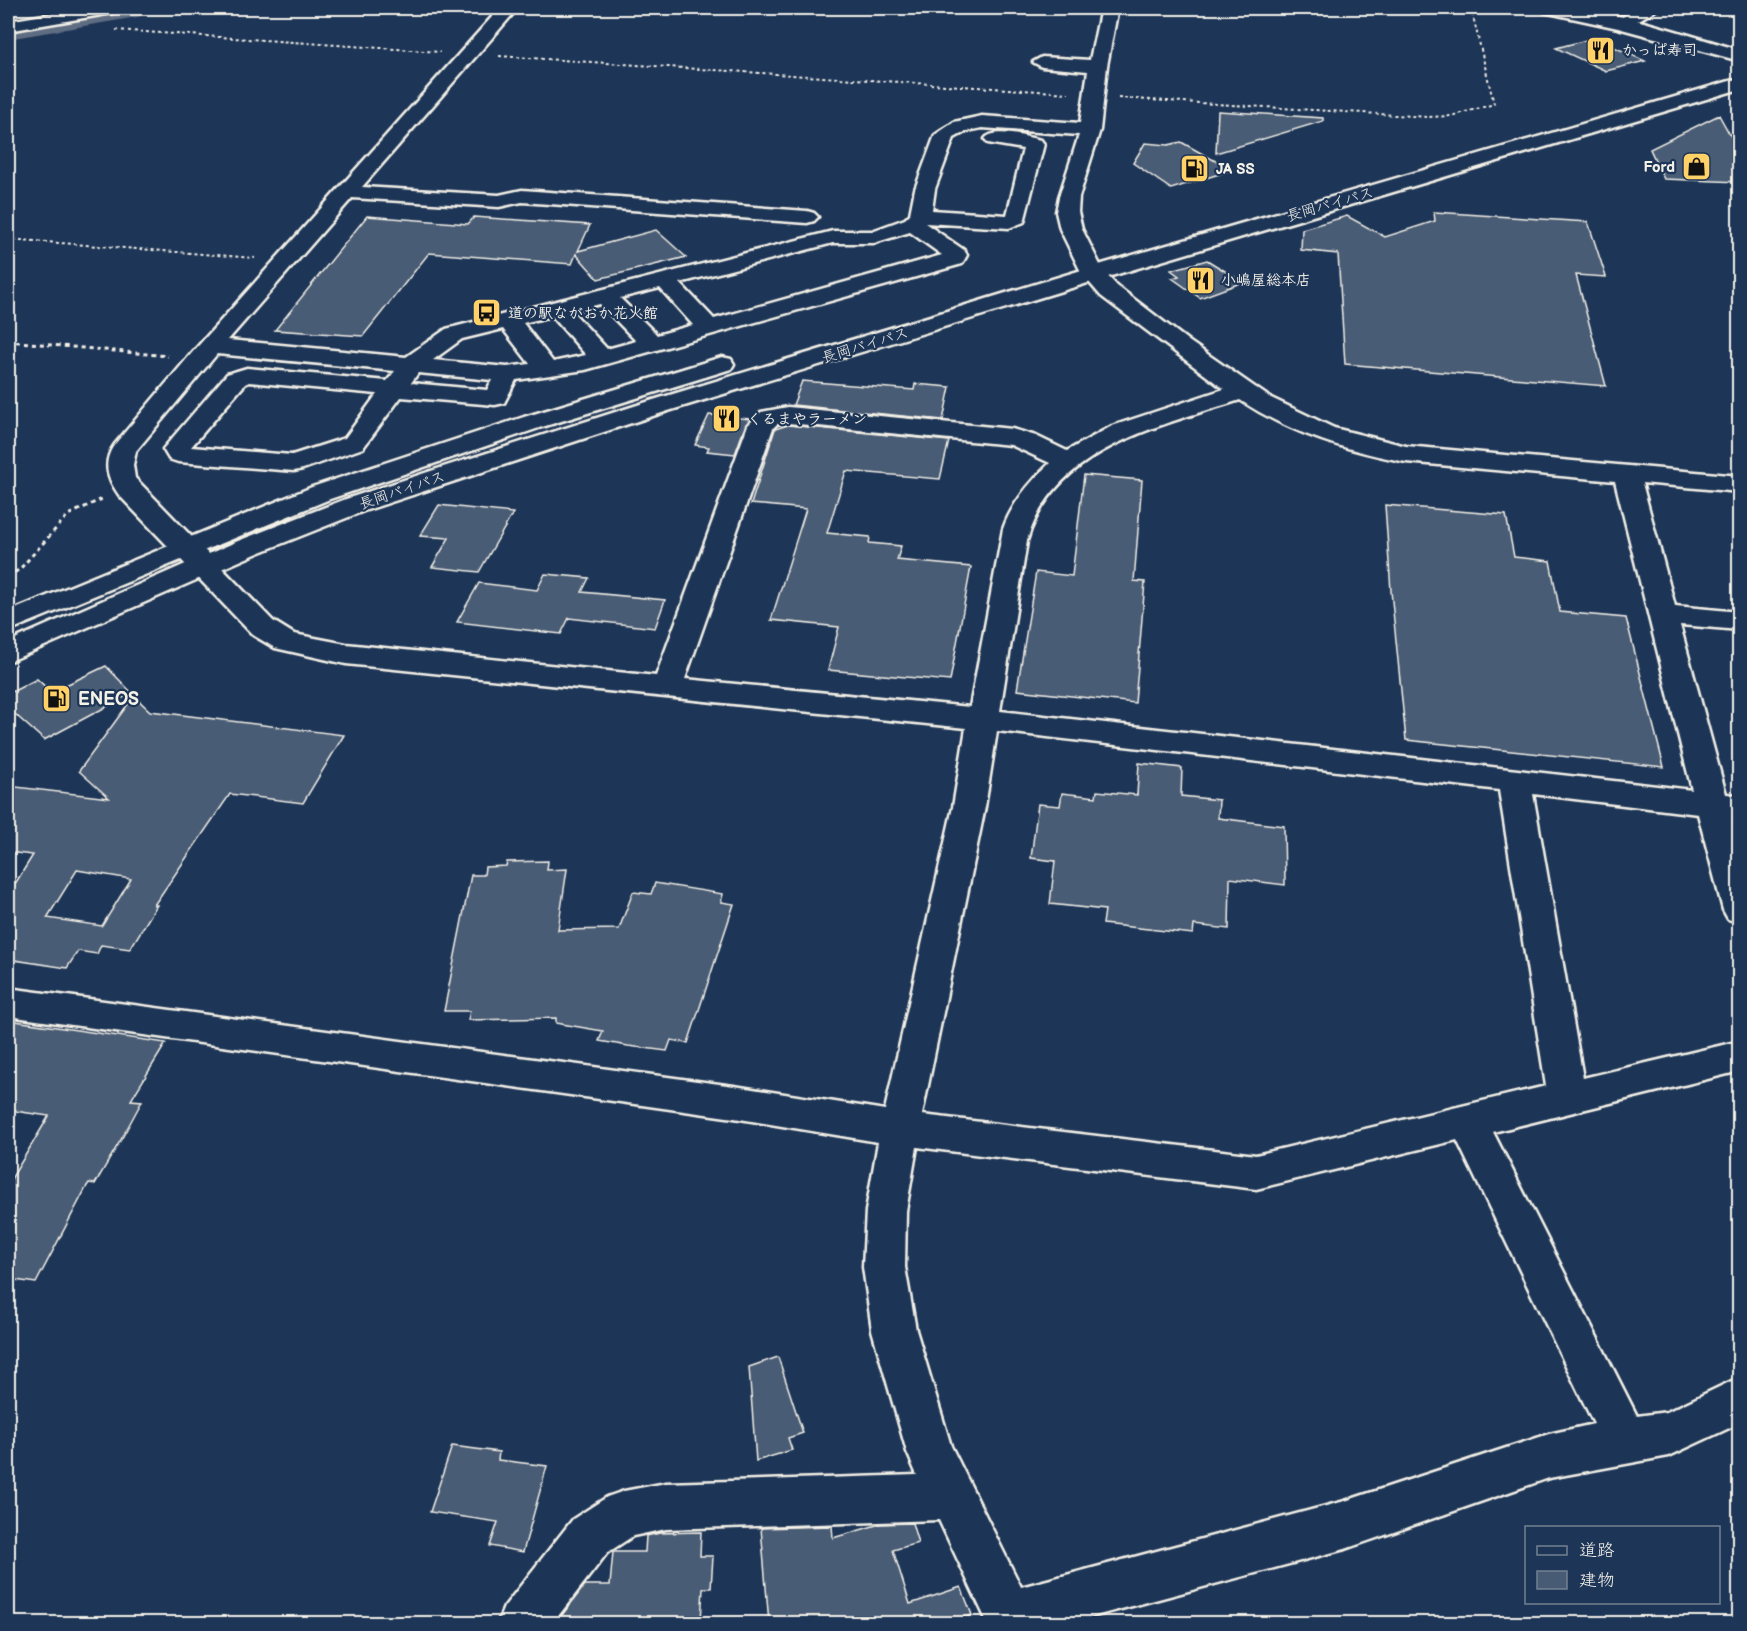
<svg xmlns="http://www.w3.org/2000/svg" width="1747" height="1631" font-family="'Balsamiq Sans','Klee One',sans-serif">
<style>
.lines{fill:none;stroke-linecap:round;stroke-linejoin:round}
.river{fill:#5e6d82;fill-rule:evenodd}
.building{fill:#485b74;stroke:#f4f1e8;stroke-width:1.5;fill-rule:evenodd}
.minor-casing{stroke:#f4f1e8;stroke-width:5}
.major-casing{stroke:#f4f1e8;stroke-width:5}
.highway-casing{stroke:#f4f1e8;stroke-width:5}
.path-far1{stroke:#f4f1e8;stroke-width:2;stroke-dasharray:3 3;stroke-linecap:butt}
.path{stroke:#f4f1e8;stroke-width:3;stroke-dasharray:4 4;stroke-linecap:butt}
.minor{fill:#1d3557;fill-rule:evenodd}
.major{fill:#1d3557;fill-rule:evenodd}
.highway{fill:#1d3557;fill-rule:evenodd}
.labels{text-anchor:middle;stroke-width:4.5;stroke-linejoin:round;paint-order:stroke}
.far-poi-label{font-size:15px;font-weight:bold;fill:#f4f1e8;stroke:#1d3557;text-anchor:start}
.far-street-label{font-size:15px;fill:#f4f1e8;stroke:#1d3557}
.poi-label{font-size:18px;font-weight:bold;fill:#f4f1e8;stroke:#1d3557;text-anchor:start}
</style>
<rect width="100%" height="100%" fill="#1d3557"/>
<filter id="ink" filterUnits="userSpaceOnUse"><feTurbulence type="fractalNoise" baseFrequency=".0167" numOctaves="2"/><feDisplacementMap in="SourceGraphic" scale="12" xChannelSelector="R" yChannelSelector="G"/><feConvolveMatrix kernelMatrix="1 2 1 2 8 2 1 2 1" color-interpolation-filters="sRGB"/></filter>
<g filter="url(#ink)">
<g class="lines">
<!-- river -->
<path class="river" d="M 88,8 L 152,8 L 147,14 L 137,17 L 8,39 L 8,21 Z"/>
</g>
<!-- building -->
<path class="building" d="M 1594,38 L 1645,61 L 1606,71 L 1556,48 Z
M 1218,111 L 1323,118 L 1323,121 L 1216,153 Z
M 1719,115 L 1740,153 L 1740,182 L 1664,179 L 1650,149 Z
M 1181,142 L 1232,170 L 1171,189 L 1133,163 L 1145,143 L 1168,145 Z
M 1434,212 L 1588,222 L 1606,277 L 1576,275 L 1606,386 L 1345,364 L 1338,254 L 1301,250 L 1302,229 L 1347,216 L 1385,237 L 1435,221 Z
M 367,216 L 468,224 L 474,217 L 590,225 L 578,251 L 656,230 L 686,257 L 598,279 L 576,254 L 572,264 L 429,253 L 363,336 L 275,330 Z
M 1207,260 L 1243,282 L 1200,298 L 1172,278 L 1179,276 L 1171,270 Z
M 802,381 L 914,390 L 915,384 L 950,387 L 943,420 L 793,405 Z
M 709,415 L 751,419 L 746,424 L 735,454 L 707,451 L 709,447 L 695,445 Z
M 788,425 L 949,441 L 940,479 L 846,471 L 827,533 L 870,537 L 869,543 L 901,546 L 897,560 L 971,567 L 950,681 L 828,670 L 839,627 L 771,620 L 806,509 L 751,504 L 775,429 Z
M 1084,475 L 1142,480 L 1134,581 L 1145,582 L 1135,703 L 1017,690 L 1036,572 L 1072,576 Z
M 439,505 L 513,513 L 479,572 L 432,567 L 449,538 L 420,536 Z
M 1385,505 L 1506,515 L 1514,557 L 1550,561 L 1560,612 L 1626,618 L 1664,767 L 1406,740 L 1391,591 Z
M 545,574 L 589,578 L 582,592 L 665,600 L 655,628 L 569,618 L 561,634 L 457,622 L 479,583 L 537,590 Z
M 106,666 L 132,693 L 44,740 L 8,708 L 8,694 L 37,679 L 51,692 Z
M 134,696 L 150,711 L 344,735 L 303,803 L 230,794 L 154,905 L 157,905 L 130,949 L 101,945 L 97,954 L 78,951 L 67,968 L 8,959 L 8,895 L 33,855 L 8,852 L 8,786 L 109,798 L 79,771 ZM 77,870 L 131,879 L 102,926 L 47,918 Z
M 1139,763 L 1182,768 L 1181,796 L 1219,800 L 1218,818 L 1284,826 L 1285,885 L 1230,878 L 1229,929 L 1194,925 L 1193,934 L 1103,924 L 1105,910 L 1050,904 L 1055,861 L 1031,858 L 1038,804 L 1060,806 L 1062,793 L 1096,797 L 1097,791 L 1137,795 Z
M 548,861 L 547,870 L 567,869 L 558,930 L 619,929 L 633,892 L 651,894 L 655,883 L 723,894 L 721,902 L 734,904 L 688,1043 L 671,1040 L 667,1051 L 628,1046 L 599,1041 L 603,1031 L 556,1023 L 556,1018 L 468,1020 L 470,1011 L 444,1011 L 471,875 L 484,875 L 485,867 L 506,866 L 507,862 Z
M 8,1020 L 166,1043 L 131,1100 L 142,1101 L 122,1138 L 95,1184 L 89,1183 L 87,1186 L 36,1283 L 8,1279 L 8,1184 L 49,1116 L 8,1110 Z
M 778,1357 L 803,1433 L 788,1438 L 792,1450 L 756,1461 L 749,1367 Z
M 452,1446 L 499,1452 L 498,1460 L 547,1466 L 523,1552 L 490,1546 L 498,1522 L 430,1512 Z
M 912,1523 L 918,1543 L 893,1550 L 910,1604 L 961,1587 L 972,1615 L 946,1623 L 769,1623 L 761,1528 L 832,1526 L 833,1538 L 880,1524 Z
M 701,1532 L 700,1556 L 713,1556 L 711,1588 L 703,1588 L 701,1621 L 556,1623 L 585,1585 L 610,1585 L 613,1552 L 645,1552 L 646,1536 L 660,1533 Z"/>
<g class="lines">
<defs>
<path id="minor" d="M 86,8 L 122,8 L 113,13 L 8,31 L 8,21 Z
M 500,8 L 518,8 L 362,187 L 499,195 L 522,190 L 807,211 L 814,213 L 818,217 L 814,221 L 807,223 L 522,202 L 499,207 L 352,198 L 228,340 L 406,357 L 446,329 L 833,231 L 872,231 L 905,219 L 910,214 L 915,189 L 935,135 L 954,122 L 982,116 L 1080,123 L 1088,71 L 1042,67 L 1033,62 L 1042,57 L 1090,60 L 1101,8 L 1118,8 L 1107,66 L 1100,130 L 1079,197 L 1078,212 L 1082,229 L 1103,271 L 1117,286 L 1190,342 L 1269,397 L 1334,428 L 1406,446 L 1740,476 L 1740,492 L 1642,483 L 1675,606 L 1740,612 L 1740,630 L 1680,625 L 1726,794 L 1740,795 L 1740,818 L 1732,818 L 1740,844 L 1740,923 L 1728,919 L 1723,910 L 1698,814 L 1533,794 L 1583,1078 L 1740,1041 L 1740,1071 L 1493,1132 L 1637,1416 L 1667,1412 L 1740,1377 L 1740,1423 L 1669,1456 L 1549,1478 L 1345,1549 L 1065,1624 L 988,1624 L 939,1520 L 666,1529 L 633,1536 L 607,1553 L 552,1624 L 497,1624 L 504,1607 L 573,1519 L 607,1497 L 624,1491 L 666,1483 L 917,1475 L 907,1452 L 872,1330 L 863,1267 L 866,1211 L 878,1142 L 734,1118 L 8,1016 L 8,988 L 734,1086 L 885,1110 L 953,807 L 966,728 L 346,664 L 275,648 L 253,635 L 119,495 C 107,478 102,462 115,444 L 191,354 ZM 982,128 L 1079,135 L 1059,197 L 1056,212 L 1060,229 L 1082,274 L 1101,296 L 1224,389 L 1112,426 L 1067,451 L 1036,436 L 1012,429 L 788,407 L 761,412 L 748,425 L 656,676 L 346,644 L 294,634 L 273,621 L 135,478 L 133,465 L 136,451 L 217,354 L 395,371 L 387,381 L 247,368 L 227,374 L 163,449 L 169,459 L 178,462 L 294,471 L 303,469 L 363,448 L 401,397 L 495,405 L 504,403 L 516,380 L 585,370 L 962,264 L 967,255 L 964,250 L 925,223 L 1009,228 L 1024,222 L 1044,144 L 1041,140 C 1028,137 993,127 985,139 L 988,143 L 1023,149 L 1007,215 L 932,210 L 935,189 L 954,138 L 967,131 ZM 910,232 L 942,255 L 714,319 L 680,283 L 833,243 L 874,243 ZM 660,288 L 693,325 L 657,335 L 620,298 ZM 600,304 L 636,341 L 607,349 L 572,311 ZM 552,316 L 586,355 L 553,362 L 523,323 ZM 503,329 L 530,364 L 507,367 L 433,360 L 462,339 ZM 418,373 L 492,380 L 487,390 L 411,383 ZM 249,382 L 377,394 L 345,438 L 292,455 L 191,447 L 245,384 ZM 1240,400 C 1291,434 1346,450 1406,462 L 1615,481 L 1692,790 L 1000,711 L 1027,541 C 1054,448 1159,426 1240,400 ZM 788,423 L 1011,445 L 1050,463 C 1030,482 1012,503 1003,529 L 970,707 L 685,679 L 773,428 L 777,424 ZM 997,731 L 1499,790 L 1546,1086 L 1256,1155 L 922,1115 L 985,807 ZM 1457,1140 L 1594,1424 L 1549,1434 L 1345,1501 L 1021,1587 L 951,1446 L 916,1330 L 905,1267 L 906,1211 L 917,1147 L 1256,1189 Z
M 1638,8 L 1659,8 L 1627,27 L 1615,27 L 1612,23 Z"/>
<path id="major" d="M 1541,8 C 1597,2 1684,35 1740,50 L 1740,61 L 1618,28 L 1544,12 Z"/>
<path id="highway" d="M 1740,78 L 1740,89 L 1101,279 L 668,411 L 458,480 L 364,511 L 258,553 L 8,662 L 8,642 L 238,541 L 346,499 L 440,468 L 650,401 L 1085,269 Z
M 722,357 L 731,359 L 734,364 L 731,369 L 542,427 L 330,499 L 8,631 L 8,612 L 312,487 L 524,417 Z"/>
</defs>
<!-- minor casing -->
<use href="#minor" class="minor-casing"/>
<!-- major casing -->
<use href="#major" class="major-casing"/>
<!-- highway casing -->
<use href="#highway" class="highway-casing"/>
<!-- path-far1 -->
<path class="path-far1" d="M 116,30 L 440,52
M 499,56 L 1069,93
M 1118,98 L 1428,117 L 1451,116 L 1494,104 L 1471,8
M 8,239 L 255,258"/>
<!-- path -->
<path class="path" d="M 8,341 L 168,356
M 8,577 L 20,569 L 68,515 L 102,499"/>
<!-- minor -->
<use href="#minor" class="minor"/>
<!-- major -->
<use href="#major" class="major"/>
<!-- highway -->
<use href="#highway" class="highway"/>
</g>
</g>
<!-- icons -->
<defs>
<symbol id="restaurant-square" viewBox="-11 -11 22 22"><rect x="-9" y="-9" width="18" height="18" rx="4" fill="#ffd166" stroke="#1d3557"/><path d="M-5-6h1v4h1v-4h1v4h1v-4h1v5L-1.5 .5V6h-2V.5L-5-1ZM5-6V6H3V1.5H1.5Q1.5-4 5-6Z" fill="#111"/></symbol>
<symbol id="shop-square" viewBox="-11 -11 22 22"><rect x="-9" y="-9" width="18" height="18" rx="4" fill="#ffd166" stroke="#1d3557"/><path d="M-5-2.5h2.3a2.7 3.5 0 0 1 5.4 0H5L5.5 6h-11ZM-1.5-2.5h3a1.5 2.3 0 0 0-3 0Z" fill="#111"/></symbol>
<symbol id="fuel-square" viewBox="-11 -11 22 22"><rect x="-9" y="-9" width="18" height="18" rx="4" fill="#ffd166" stroke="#1d3557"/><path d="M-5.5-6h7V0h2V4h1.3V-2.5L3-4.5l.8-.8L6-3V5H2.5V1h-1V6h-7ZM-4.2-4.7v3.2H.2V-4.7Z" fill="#111"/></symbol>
<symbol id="bus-square" viewBox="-11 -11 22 22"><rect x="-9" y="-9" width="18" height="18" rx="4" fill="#ffd166" stroke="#1d3557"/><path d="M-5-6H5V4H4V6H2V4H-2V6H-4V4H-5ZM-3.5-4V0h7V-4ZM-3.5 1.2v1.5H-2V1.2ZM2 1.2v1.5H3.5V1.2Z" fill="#111"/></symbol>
</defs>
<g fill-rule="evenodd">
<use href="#restaurant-square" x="1584" y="34" width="33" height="33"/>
<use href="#shop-square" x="1680" y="150" width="33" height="33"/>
<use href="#fuel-square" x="1178" y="152" width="33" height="33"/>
<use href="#restaurant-square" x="1184" y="264" width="33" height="33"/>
<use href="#bus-square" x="470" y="296" width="33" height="33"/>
<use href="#restaurant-square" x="710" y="402" width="33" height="33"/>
<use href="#fuel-square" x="40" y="682" width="33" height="33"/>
</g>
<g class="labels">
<!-- far-poi labels -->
<g class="far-poi-label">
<text x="1622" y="55">かっぱ寿司</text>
<text x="1675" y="172" text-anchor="end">Ford</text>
<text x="1216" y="174">JA SS</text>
<text x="1221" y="285">小嶋屋総本店</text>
<text x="508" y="318">道の駅ながおか花火館</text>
<text x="747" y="424">くるまやラーメン</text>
</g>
<!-- far-street labels -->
<g class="far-street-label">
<text transform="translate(1330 204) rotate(-16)" y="5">長岡バイパス</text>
<text transform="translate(865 345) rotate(-17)" y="5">長岡バイパス</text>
<text transform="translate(402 490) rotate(-19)" y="5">長岡バイパス</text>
</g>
<!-- poi labels -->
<g class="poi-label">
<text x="78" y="705">ENEOS</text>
</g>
</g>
<!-- margin -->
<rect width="1747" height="1631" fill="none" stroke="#1d3557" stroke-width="30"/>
<rect x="15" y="15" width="1717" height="1601" fill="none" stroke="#f4f1e8" stroke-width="2" filter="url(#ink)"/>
<!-- legend -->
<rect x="1525" y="1526" width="195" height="78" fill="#1d3557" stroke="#738091" stroke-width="1.5"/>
<rect x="1537" y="1546" width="30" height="9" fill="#1d3557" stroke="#738091" stroke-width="1.5"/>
<text x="1579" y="1556" font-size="18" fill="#f4f1e8">道路</text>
<rect x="1537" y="1571" width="30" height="18" fill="#485b74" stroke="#738091" stroke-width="1.5"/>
<text x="1579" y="1586" font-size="18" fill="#f4f1e8">建物</text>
</svg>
